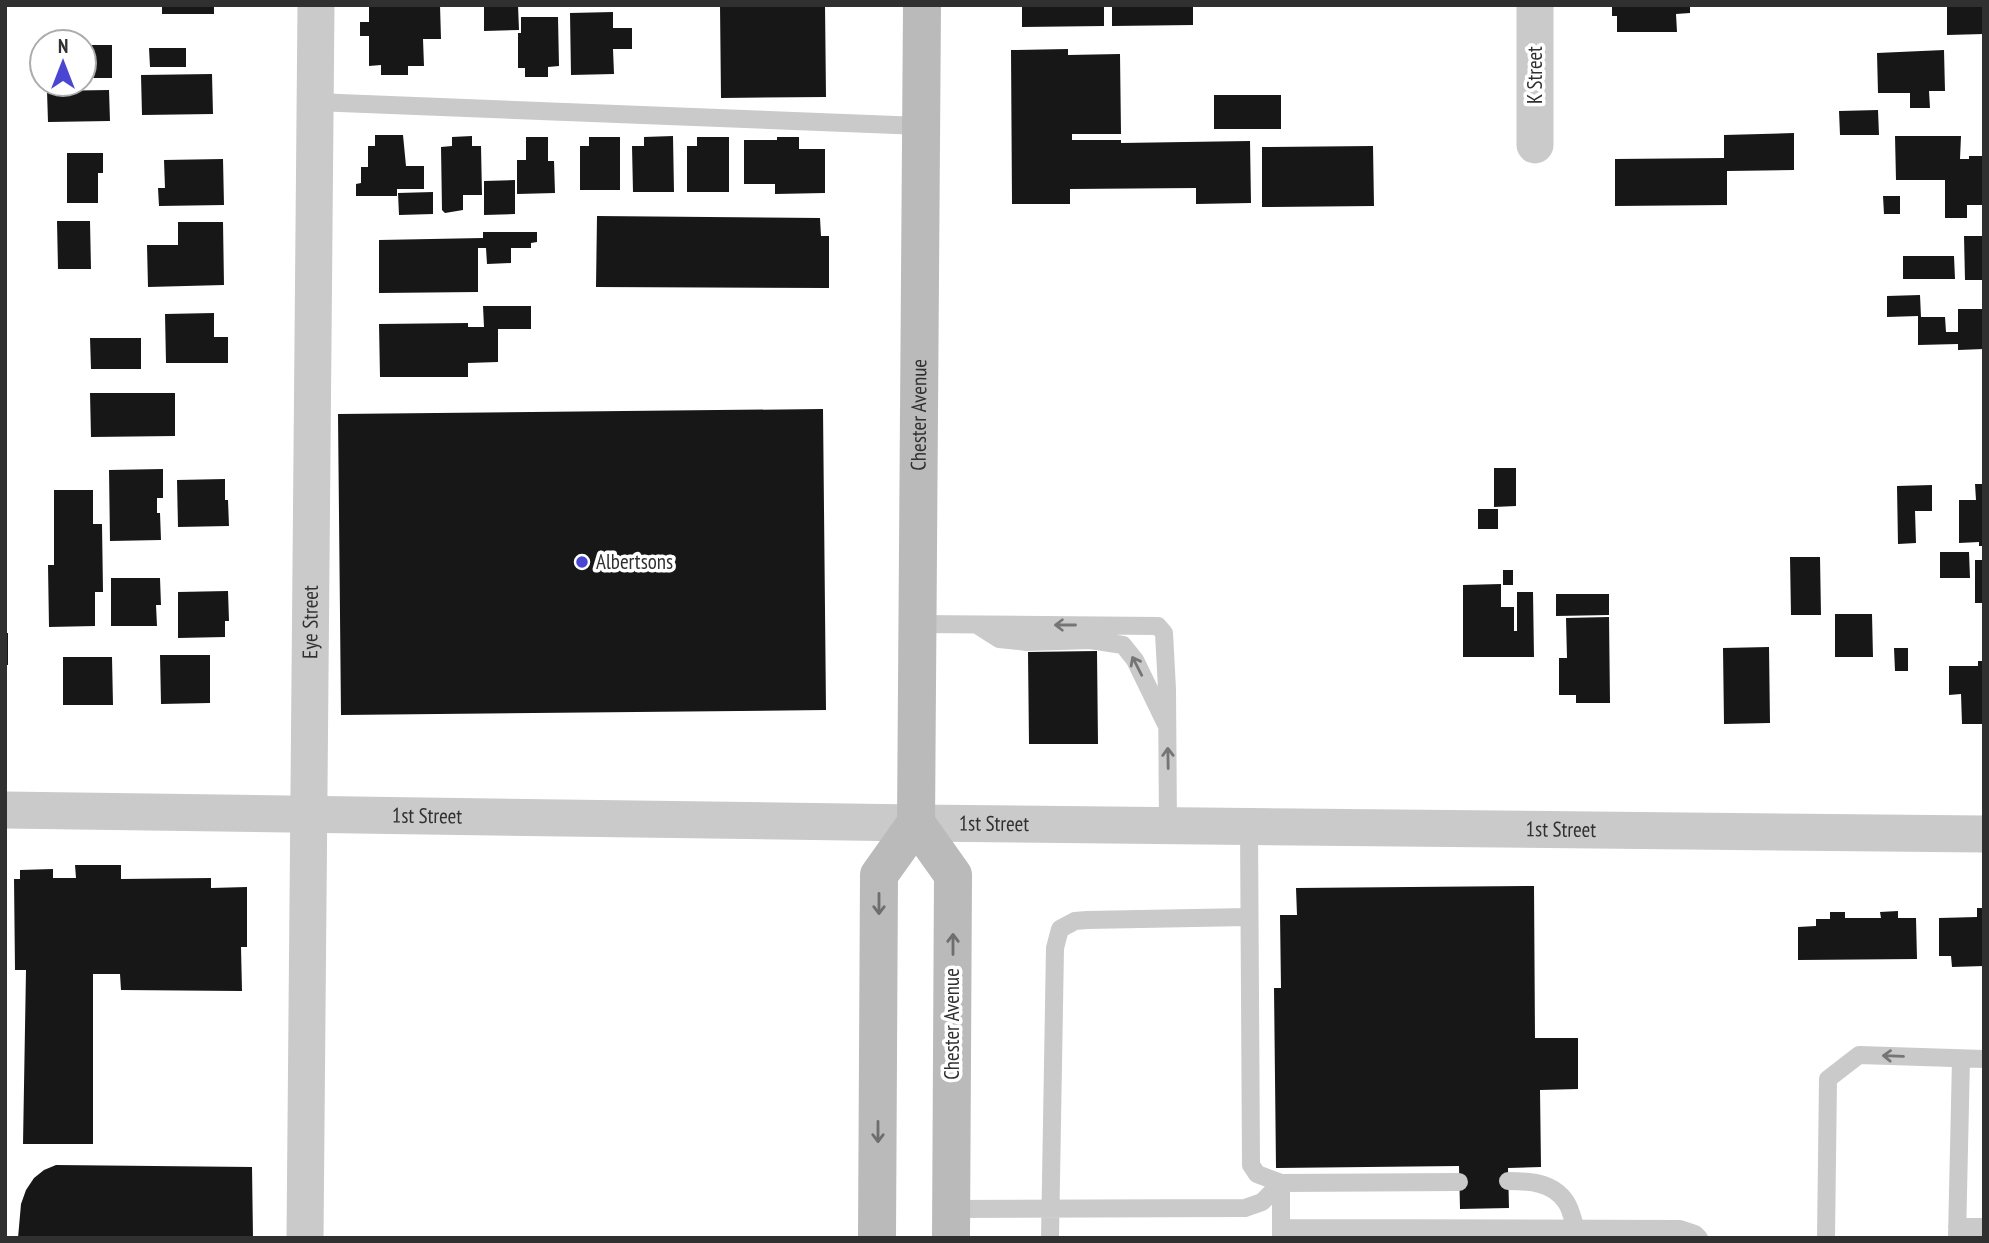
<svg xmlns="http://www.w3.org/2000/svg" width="1989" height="1243" font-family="'PT Sans Narrow',sans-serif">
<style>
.building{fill:#171717}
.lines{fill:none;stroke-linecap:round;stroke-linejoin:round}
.service{stroke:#cacaca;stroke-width:18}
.minor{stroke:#cacaca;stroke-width:37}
.secondary{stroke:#bababa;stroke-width:38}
.oneway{stroke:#757575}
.oneway2{stroke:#6e6e6e}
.poi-dot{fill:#4947d2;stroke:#fff;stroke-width:2.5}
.labels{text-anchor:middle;stroke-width:7;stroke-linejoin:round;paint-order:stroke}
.street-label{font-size:21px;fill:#303030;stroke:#fff}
.poi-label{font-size:21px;fill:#303030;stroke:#fff;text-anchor:start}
</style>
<rect width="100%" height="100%" fill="#fff"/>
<!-- building -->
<path class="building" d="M 162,5 L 214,5 L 214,14 L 162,14 Z
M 369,5 L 440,5 L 441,39 L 423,39 L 424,66 L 408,66 L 408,75 L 381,75 L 381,65 L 369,66 L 369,36 L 360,36 L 360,22 L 369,22 Z
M 484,5 L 518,5 L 519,30 L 484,31 Z
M 720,5 L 825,5 L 826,97 L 721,98 Z
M 1022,5 L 1104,5 L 1104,26 L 1022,27 Z
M 1112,5 L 1193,5 L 1193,25 L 1112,26 Z
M 1612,5 L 1690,5 L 1690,13 L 1676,14 L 1677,32 L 1617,32 L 1617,16 L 1612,16 Z
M 1947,5 L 1984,5 L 1984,34 L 1947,35 Z
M 613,12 L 613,28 L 632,28 L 632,49 L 613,49 L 614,74 L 571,75 L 570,13 Z
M 521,17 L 558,17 L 559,66 L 548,67 L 548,77 L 525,77 L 525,68 L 518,68 L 518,33 L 521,33 Z
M 84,45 L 112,45 L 112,78 L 84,78 Z
M 149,48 L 186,48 L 186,67 L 150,67 Z
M 1068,49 L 1068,55 L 1120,54 L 1121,134 L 1072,134 L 1072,140 L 1121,140 L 1121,143 L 1250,141 L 1251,203 L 1196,204 L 1196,188 L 1070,189 L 1070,204 L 1012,204 L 1011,50 Z
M 1944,50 L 1945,91 L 1929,91 L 1930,108 L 1910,108 L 1910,93 L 1878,93 L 1877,53 Z
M 212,74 L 213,114 L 142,115 L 141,75 Z
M 109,90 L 110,121 L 48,122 L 47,91 Z
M 1214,95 L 1281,95 L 1281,129 L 1214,129 Z
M 1878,110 L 1879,135 L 1840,135 L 1839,111 Z
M 1794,133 L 1794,170 L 1727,171 L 1727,205 L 1615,206 L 1615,159 L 1724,158 L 1724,135 Z
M 375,135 L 403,135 L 406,166 L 424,166 L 424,189 L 397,189 L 397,196 L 356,196 L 356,184 L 361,183 L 361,167 L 368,167 L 368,146 L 375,146 Z
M 472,136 L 472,146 L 481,146 L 482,195 L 463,195 L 463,210 L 445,213 L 442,210 L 441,147 L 452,146 L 452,137 Z
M 673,136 L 674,192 L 633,192 L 632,146 L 644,146 L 644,137 Z
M 1895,136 L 1961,136 L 1960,159 L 1969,159 L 1969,156 L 1984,156 L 1984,205 L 1967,205 L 1967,218 L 1945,218 L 1945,180 L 1896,180 Z
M 526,137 L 548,137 L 548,161 L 554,161 L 555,193 L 517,194 L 517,160 L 526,160 Z
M 589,137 L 620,137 L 620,190 L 580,190 L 580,146 L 589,146 Z
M 697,137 L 729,137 L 729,192 L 687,192 L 687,146 L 697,146 Z
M 777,137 L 799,137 L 799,149 L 825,149 L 825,193 L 775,194 L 775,184 L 744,184 L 744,140 L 777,140 Z
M 1373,146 L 1374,206 L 1262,207 L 1262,147 Z
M 67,153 L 103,153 L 103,173 L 98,173 L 98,203 L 67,203 Z
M 223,159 L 224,205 L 159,206 L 158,188 L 165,188 L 164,160 Z
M 515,180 L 515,214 L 484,215 L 484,181 Z
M 433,192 L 433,214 L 399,215 L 398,193 Z
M 1883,196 L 1900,196 L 1900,214 L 1884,214 Z
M 597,216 L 820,218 L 821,236 L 829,236 L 829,288 L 596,287 Z
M 57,221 L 90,221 L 91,269 L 58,269 Z
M 178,222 L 223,222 L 224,285 L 148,287 L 147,245 L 178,245 Z
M 483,232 L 537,232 L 537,242 L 531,243 L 531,248 L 511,248 L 511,263 L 487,264 L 486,248 L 478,248 L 478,292 L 379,293 L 379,240 L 483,238 Z
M 1964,236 L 1984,236 L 1984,280 L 1965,280 Z
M 1903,256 L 1954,256 L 1955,279 L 1903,279 Z
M 1920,295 L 1921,317 L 1945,317 L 1946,332 L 1958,332 L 1958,309 L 1984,309 L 1984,349 L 1958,350 L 1958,344 L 1918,345 L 1918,316 L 1887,317 L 1887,296 Z
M 483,306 L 531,306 L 531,329 L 498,329 L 498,362 L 468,363 L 468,377 L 380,377 L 379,324 L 468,323 L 468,327 L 484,327 Z
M 214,313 L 214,337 L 228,337 L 228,363 L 166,363 L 165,314 Z
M 90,338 L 141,338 L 141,369 L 91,369 Z
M 90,393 L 175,393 L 175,436 L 91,437 Z
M 823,409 L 826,710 L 341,715 L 338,414 Z
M 1494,468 L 1516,468 L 1516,506 L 1494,507 Z
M 163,469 L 163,498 L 157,498 L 157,513 L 160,513 L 161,540 L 110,541 L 109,470 Z
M 225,479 L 225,500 L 228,500 L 229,526 L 178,527 L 177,480 Z
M 1975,484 L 1984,484 L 1984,546 L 1979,546 L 1979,542 L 1959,543 L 1959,500 L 1976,500 Z
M 1932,485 L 1932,511 L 1915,511 L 1916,543 L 1898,544 L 1897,486 Z
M 54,490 L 93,490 L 93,524 L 102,524 L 103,592 L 95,592 L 95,626 L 49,627 L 48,565 L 54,565 Z
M 1478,509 L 1498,509 L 1498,529 L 1478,529 Z
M 1940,552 L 1969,552 L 1970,578 L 1940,578 Z
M 1790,557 L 1820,557 L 1821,615 L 1791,615 Z
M 1975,560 L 1984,560 L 1984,603 L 1975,603 Z
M 1503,570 L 1513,570 L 1513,585 L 1503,585 Z
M 111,578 L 160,578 L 161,605 L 156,605 L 157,626 L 111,626 Z
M 1501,584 L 1501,607 L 1514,607 L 1514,631 L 1517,631 L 1517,592 L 1533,592 L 1534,657 L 1463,657 L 1463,585 Z
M 228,591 L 229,621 L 225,621 L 225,637 L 178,638 L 178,592 Z
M 1556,594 L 1609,594 L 1609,615 L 1556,616 Z
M 1835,614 L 1872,614 L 1873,657 L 1835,657 Z
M 1609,617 L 1610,703 L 1576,703 L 1576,695 L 1559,695 L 1559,658 L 1567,658 L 1566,618 Z
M 5,633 L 8,633 L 8,665 L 5,665 Z
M 1769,647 L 1770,723 L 1724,724 L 1723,648 Z
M 1894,648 L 1908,648 L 1908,671 L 1895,671 Z
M 1097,651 L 1098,744 L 1029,744 L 1028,652 Z
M 160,655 L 210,655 L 210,703 L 161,704 Z
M 63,657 L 112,657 L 113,705 L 63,705 Z
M 1978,661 L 1984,661 L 1984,724 L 1962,724 L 1961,694 L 1949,695 L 1949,666 L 1978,666 Z
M 75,865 L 121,865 L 121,879 L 211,878 L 211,888 L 247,887 L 247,947 L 241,947 L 242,991 L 121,990 L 120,974 L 93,974 L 93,1144 L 23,1144 L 26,970 L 15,970 L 14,879 L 20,879 L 20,870 L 53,869 L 53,878 L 76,878 Z
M 1534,886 L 1535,1038 L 1578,1038 L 1578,1089 L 1540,1090 L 1541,1167 L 1508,1168 L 1509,1208 L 1460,1209 L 1459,1166 L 1276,1168 L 1274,988 L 1281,988 L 1280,915 L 1297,915 L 1296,888 Z
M 1977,908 L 1984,908 L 1984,966 L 1952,967 L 1951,956 L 1939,956 L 1939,918 L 1977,917 Z
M 1898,911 L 1898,918 L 1916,918 L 1917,959 L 1798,960 L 1798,927 L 1816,926 L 1816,919 L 1830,919 L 1830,912 L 1845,912 L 1845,918 L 1881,918 L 1880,912 Z
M 56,1165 L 252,1167 L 253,1238 L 18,1238 L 21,1204 L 26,1190 L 34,1178 L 44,1170 Z"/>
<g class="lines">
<!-- service -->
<path class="service" d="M 315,102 L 921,126
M 917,624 L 1158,626 L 1164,633 L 1167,689 L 1168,826
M 977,625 L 999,639 L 1027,642 L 1090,640 L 1123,645 L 1135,660 L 1166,724
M 1249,826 L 1251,1165 L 1257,1174 L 1281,1183 L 1281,1238
M 1508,1181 C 1529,1181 1553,1182 1566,1202 C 1571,1209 1573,1221 1576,1229
M 951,1209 L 1245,1208 L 1262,1202 L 1281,1183 L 1459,1182
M 1957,1227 L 1984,1227
M 1281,1228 L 1680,1229 L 1695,1234 L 1699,1238
M 1050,1238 L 1055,948 L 1060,929 L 1075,921 L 1087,920 L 1248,917
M 1826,1238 L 1828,1079 L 1859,1055 L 1984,1059
M 1957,1238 L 1961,1059"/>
<!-- minor -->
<g class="minor">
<path d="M 1535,5 L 1535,145"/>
<path id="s1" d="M 5,810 L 916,823 L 1984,834"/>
<path id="s2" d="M 305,1238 L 316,5"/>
</g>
<!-- secondary -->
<g class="secondary">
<path d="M 916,823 L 953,875 L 951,1238"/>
<path id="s3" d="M 877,1238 L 879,875 L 916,823 L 922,5"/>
</g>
</g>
<!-- one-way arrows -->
<defs><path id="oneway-shaft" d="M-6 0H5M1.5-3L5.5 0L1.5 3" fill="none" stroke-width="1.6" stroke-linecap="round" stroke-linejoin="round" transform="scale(1.75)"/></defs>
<g class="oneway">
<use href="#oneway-shaft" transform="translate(1065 625) rotate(-180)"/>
<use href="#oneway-shaft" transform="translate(1137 666) rotate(-117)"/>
<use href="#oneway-shaft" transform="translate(1168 758) rotate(-91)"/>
<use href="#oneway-shaft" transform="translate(1893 1056) rotate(-178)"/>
</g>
<g class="oneway2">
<use href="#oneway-shaft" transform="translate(879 904) rotate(90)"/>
<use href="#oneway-shaft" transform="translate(953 944) rotate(-90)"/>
<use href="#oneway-shaft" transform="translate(878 1132) rotate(90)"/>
</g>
<!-- markers -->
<circle class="poi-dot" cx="582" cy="562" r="7"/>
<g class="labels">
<!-- street labels -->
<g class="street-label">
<text transform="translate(1535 75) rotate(-90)" y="7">K Street</text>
<text dy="7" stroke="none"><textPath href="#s3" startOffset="835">Chester Avenue</textPath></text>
<text dy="7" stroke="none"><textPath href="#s2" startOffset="616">Eye Street</textPath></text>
<text dy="7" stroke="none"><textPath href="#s1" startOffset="422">1st Street</textPath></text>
<text dy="7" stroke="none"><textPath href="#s1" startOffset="989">1st Street</textPath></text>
<text dy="7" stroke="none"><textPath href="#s1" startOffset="1556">1st Street</textPath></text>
<text transform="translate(952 1024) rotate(-90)" y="7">Chester Avenue</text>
</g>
<!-- poi labels -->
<g class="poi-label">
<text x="596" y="569">Albertsons</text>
</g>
</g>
<!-- border -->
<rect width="1989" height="1243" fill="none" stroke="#303030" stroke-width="14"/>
<!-- north arrow -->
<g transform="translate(63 63)"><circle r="33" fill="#ffffff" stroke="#acacac" stroke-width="2"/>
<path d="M0-5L12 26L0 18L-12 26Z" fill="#4947d2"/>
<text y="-10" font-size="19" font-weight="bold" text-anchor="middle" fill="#303030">N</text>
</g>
</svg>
